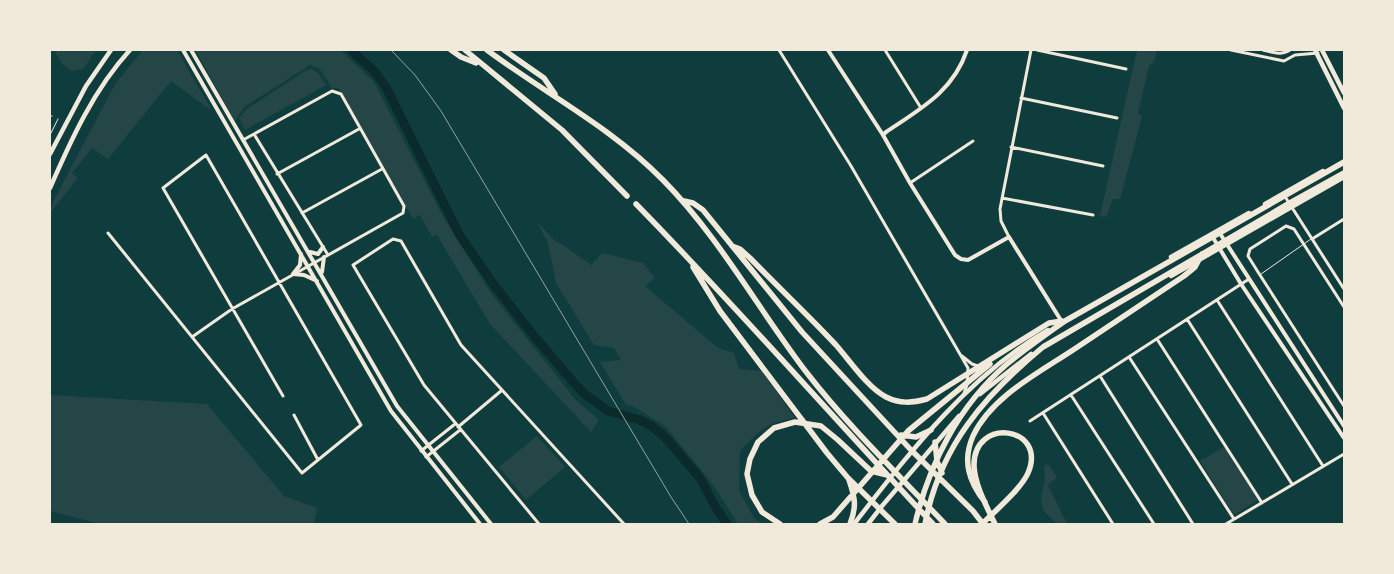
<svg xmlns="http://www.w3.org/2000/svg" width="1394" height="574" font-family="'Libre Baskerville',serif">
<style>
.green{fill:#244646}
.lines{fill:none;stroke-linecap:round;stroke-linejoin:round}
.river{stroke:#0a2a2b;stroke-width:9}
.service{stroke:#f1e9da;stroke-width:1}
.minor{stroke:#f1e9da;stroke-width:3}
.tertiary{stroke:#f1e9da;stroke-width:4}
.secondary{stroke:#f1e9da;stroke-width:4.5}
.motorway{stroke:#f1e9da;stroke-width:5.5}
.tram{stroke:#97a49c;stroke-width:1}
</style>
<rect width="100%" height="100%" fill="#0f3d3e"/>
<!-- green -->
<path class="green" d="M 54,50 L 96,50 L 83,69 L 71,71 L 62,64 Z
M 143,50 L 177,50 L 212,111 L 171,81 L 108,159 L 92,148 L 72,173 L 78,178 L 50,213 L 53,202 L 115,84 Z
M 195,50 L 340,50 L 374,82 L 440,211 L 490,292 L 575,399 L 599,420 L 591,432 L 490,324 L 437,235 L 432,237 L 420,215 L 413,219 L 339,88 L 332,88 L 319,68 L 310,65 L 244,107 L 235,121 Z
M 1137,50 L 1157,50 L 1154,62 L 1149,66 L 1138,113 L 1142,116 L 1120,199 L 1113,199 L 1106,217 L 1100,216 Z
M 311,69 L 318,73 L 326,85 L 245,130 L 239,118 L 247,109 L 305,71 Z
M 537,222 L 555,241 L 562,244 L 591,265 L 602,253 L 643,263 L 655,278 L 645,286 L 718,348 L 734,353 L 739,369 L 762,371 L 795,418 C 767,422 759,431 740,451 L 739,491 L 755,519 L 763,524 L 738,524 L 714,486 L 666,427 L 633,406 L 626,405 L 600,362 L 621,360 L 614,348 L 594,345 L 556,283 L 548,243 Z
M 50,395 L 207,404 L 284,496 L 317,508 L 314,524 L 100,524 L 50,511 Z
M 537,436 L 565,467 L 526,500 L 499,467 Z
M 1224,447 L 1258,500 L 1234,515 L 1200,461 Z
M 1048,464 L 1057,477 L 1048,485 L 1067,524 L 1057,524 L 1043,510 L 1041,499 L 1045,480 L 1044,466 Z"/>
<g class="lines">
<!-- river -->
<path class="river" d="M 351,50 L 374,71 L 386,87 L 459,234 L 494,285 L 534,336 L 574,383 L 586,395 L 608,411 L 640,420 L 653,427 L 666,438 L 700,478 L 716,508 L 727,524"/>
<!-- service -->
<path class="service" d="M 50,116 L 52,116
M 50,135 L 58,119
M 1261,274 L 1311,239"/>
<!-- minor -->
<path class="minor" d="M 779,50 L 851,166 L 968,368 L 967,385 L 964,393
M 885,50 L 921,108
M 1037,50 L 1126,69
M 1231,50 L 1284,61 L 1295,55 L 1318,53
M 1263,50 C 1272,52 1281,56 1290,50
M 1021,98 L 1117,118
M 254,134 L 328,255
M 1011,147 L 1103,166
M 277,174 L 359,129
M 910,183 L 973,141
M 1284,195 L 1344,289
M 1002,198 L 1093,215
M 302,213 L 382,169
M 108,233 L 302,473 L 361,425 L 206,155 L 163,188 L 283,396
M 1009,237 L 1001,221 L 1000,209 L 1031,50
M 1312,239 L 1344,219
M 1217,300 L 1323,466
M 1344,307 L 1294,229 L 1286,226 L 1250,249 L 1248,256 L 1258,272 L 1344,406
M 1187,319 L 1292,484
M 192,337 L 232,309 L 403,213 L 404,206 L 341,94 L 332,91 L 243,140
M 1157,339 L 1262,503
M 962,356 L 972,364 L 978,366
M 1129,357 L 1234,519
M 1100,376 L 1193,524
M 1071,395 L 1154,524
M 1043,413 L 1113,524
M 294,415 L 318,460
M 1030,421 L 1249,279
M 458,427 L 501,391
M 421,451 L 455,424
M 426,457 L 460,430
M 539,524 L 424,385 L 353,265 L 393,239 L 401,241 L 461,345 L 624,524
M 1226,524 L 1344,454"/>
<!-- tertiary -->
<path class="tertiary" d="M 183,50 L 391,411 L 480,524
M 191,50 L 397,406 L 491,524
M 828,50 L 883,135 L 910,183 L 955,255 L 961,259 L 968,260 L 1009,237 L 1062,322
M 883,135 L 886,132 C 920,109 953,92 967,50
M 1219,232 L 1344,426
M 1212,236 L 1241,284 L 1344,438
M 310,252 L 318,254 L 323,247
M 322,272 L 324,257
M 293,274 L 304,275 L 317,281
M 293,274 L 300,265 L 301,254"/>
<!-- secondary -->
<path class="secondary" d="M 1315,50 L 1344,108
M 1322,50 L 1344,93
M 50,154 L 86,86 L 111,50
M 50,188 C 71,140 94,89 130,50
M 1265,204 L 1323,171
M 1171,257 L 1249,213
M 1171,276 L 1344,177
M 980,394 L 1031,354
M 854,524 C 910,452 968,376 1048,330
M 868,524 L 882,506 L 959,416"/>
<!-- motorway -->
<path class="motorway" d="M 451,50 L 461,57 L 476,63
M 465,50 L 562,130 L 627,196
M 487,50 C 546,94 611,127 663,180 C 720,238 758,309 807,373 C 849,427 898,474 945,524
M 504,50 L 544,78 L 555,94
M 684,201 L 693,203 L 703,210 L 802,332 L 911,450 L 973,511 L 983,524
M 636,204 C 738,308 833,418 933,524
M 732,246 L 740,249 L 750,258 C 778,287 808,315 836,345 C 850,361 867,387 886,397 C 900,404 912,403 927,399 L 1049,323 L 1062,321
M 693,267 L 720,311 L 827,453 L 848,478 L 895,524
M 901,435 L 916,437 L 931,430
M 935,442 L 937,461 L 942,473
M 849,480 C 855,498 857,506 850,524
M 985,502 C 969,482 962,461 973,436 C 992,395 1044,370 1079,346 C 1114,323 1149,299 1184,276 L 1195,267 L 1202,254
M 780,524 L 762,512 L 752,495 L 747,474 L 750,459 L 758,442 L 774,428 L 795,422 L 821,426 L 838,440 L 871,471 L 887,475
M 820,524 L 833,517 L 908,431 L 990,364
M 915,524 C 929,464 959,405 1007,364 C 1025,349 1045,335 1065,321 L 1344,162
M 925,524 C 940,446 984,396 1043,347 L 1288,204 L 1344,173
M 982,524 C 995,511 1021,489 1028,473 C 1048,426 973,416 974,466 C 975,486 987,507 995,524"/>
<!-- tram -->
<path class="tram" d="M 391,50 L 415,75 L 441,111 L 671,497 L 689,524"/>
</g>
<!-- border -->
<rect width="1394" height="574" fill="none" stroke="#f1e9da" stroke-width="102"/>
</svg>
